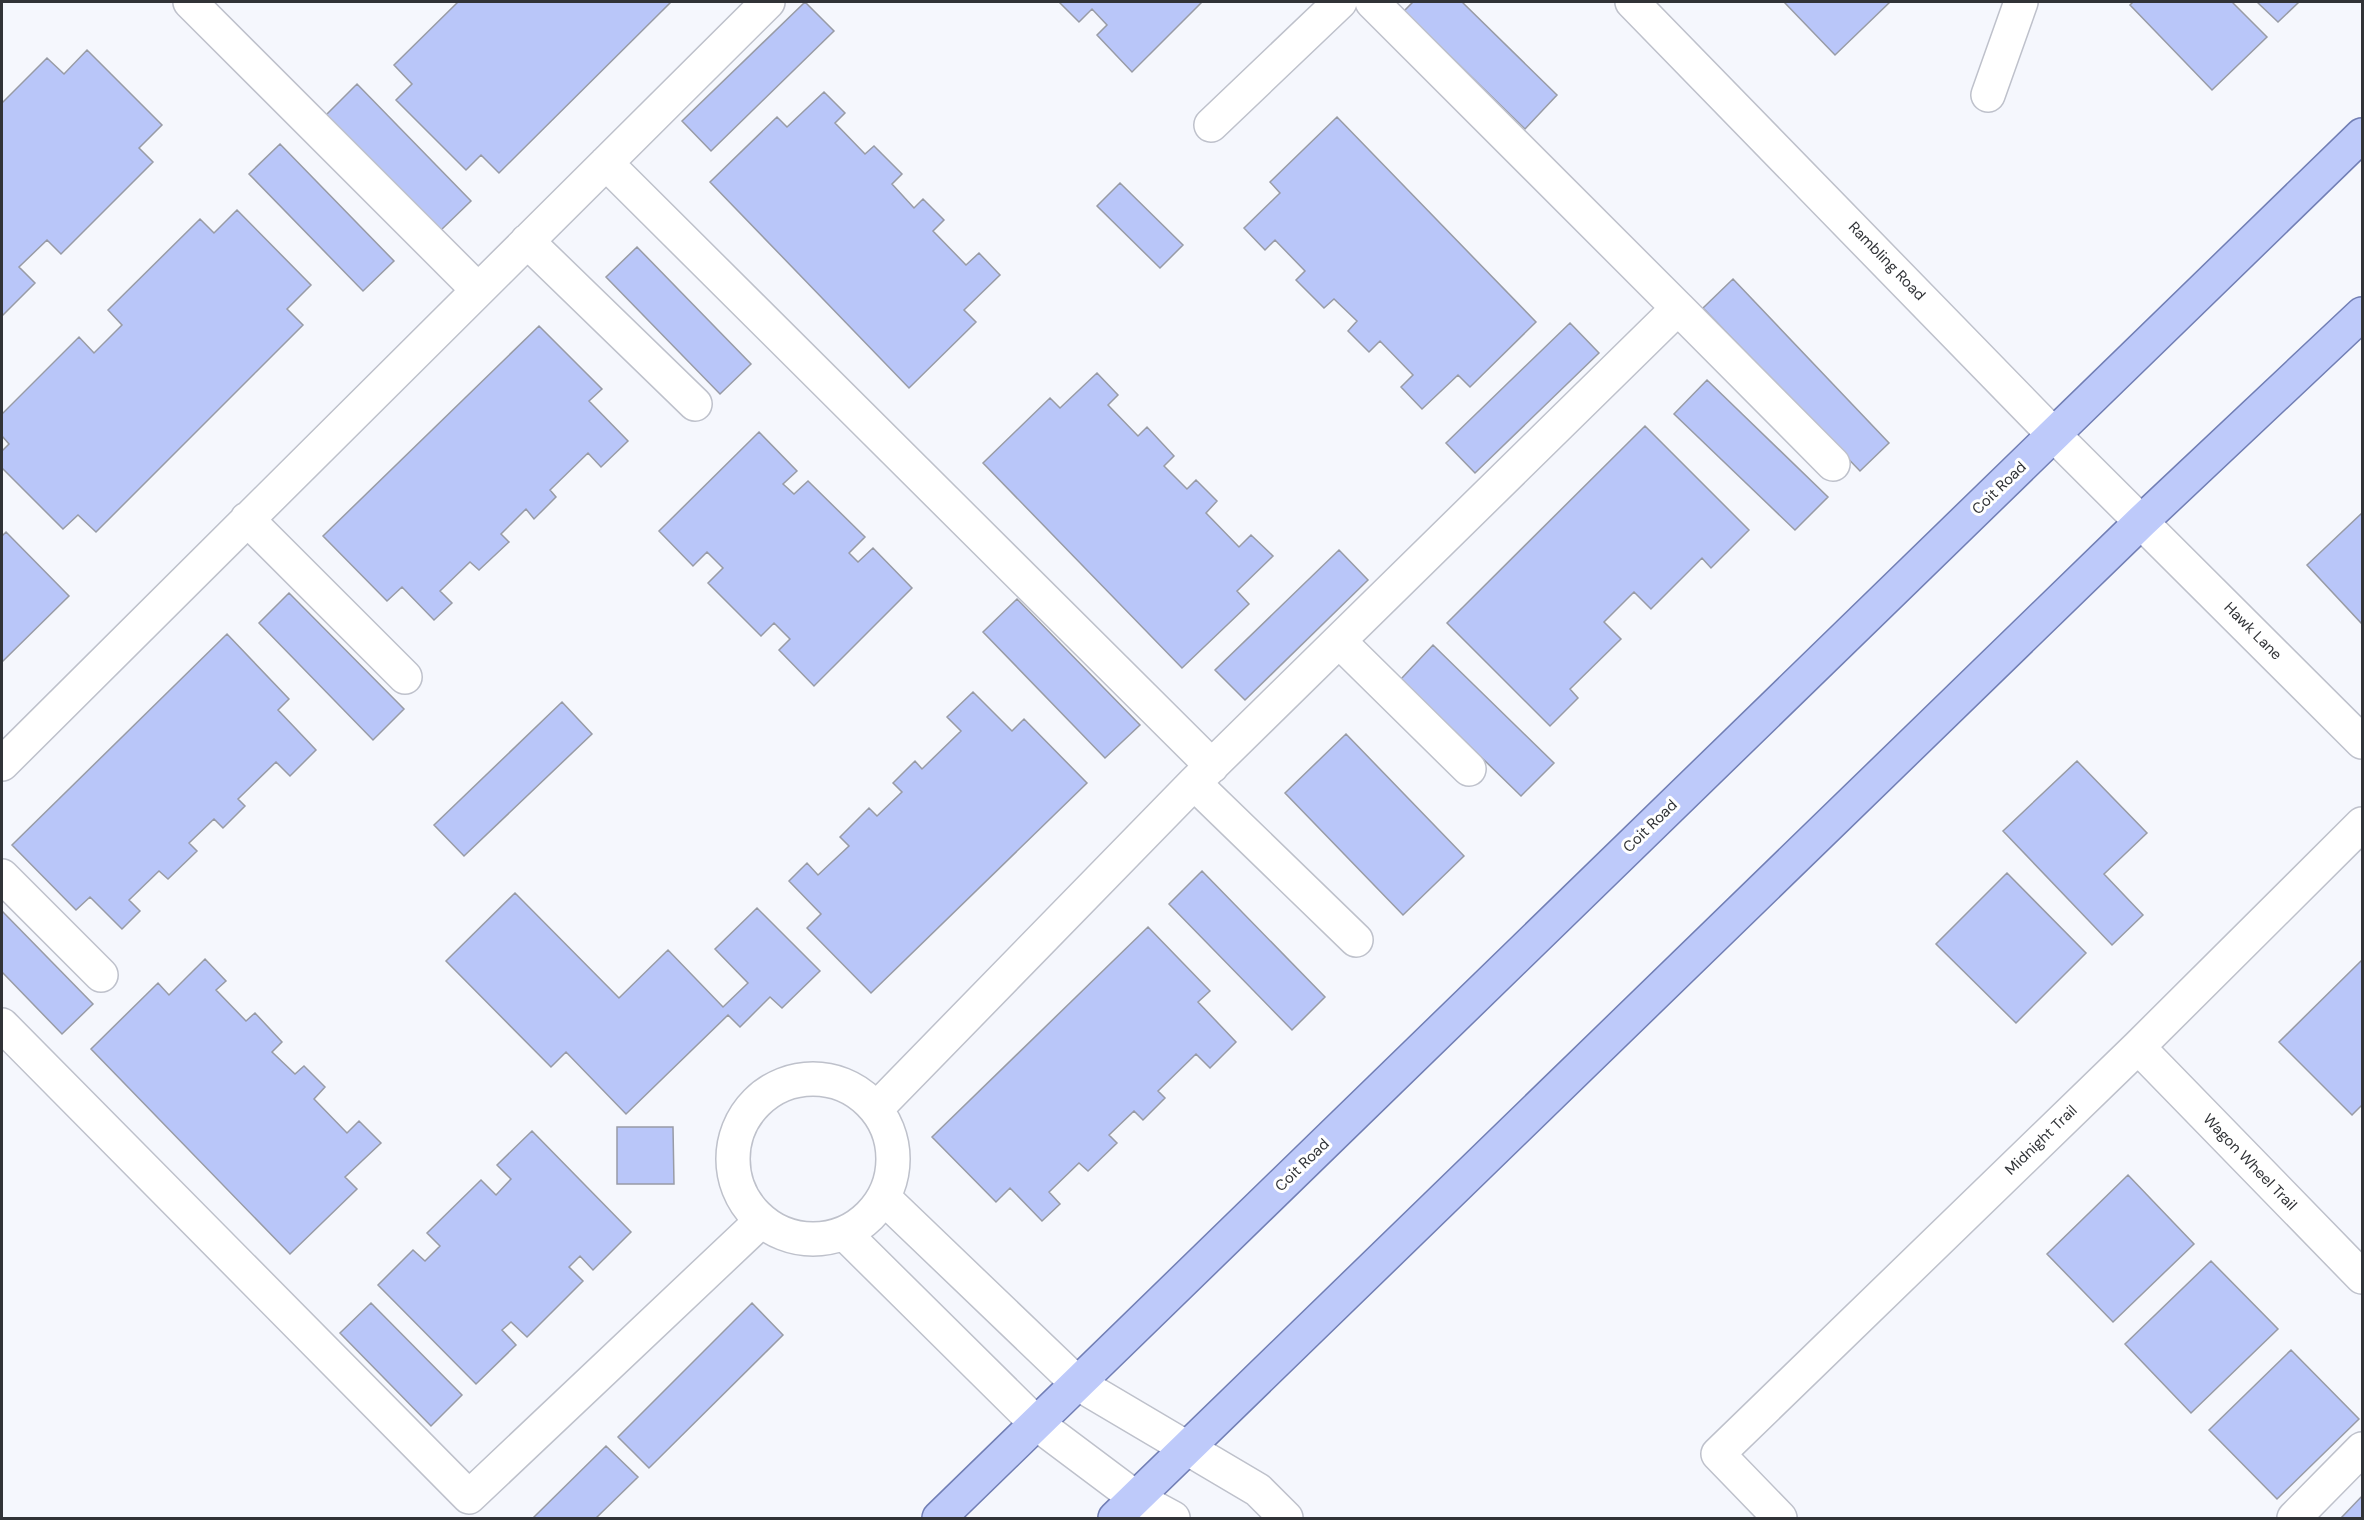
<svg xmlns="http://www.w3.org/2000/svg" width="2364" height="1520" font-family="'DM Sans',sans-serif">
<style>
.building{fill:#b9c6f9;stroke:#989ba5;stroke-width:1.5}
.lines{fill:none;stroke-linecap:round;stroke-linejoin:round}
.minor-casing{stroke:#bec1cb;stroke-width:36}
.major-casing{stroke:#717eb4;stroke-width:36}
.minor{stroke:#fff;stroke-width:33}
.major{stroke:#becafa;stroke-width:33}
.labels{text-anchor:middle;stroke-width:6;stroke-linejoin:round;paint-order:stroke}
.street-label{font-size:15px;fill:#313337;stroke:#fff}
</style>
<rect width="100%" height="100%" fill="#f5f7fd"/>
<!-- building -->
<path class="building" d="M 458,2 L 671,2 L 499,173 L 481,155 L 466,170 L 396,100 L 412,84 L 394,65 Z
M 805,2 L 834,31 L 711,151 L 682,121 Z
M 1059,2 L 1202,2 L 1132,72 L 1097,35 L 1107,25 L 1092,9 L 1079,22 Z
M 1413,2 L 1462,2 L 1557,95 L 1525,129 L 1404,11 Z
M 1784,2 L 1890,2 L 1835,55 Z
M 2133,2 L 2232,2 L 2267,37 L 2212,90 L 2130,5 Z
M 2257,2 L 2299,2 L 2278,22 Z
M 87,50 L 162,125 L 139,148 L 153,162 L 61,254 L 47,240 L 19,267 L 35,283 L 2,316 L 2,103 L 47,58 L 64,74 Z
M 357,84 L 471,201 L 440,231 L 326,115 Z
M 824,92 L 845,113 L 835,123 L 865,154 L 874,146 L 902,174 L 892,184 L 914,208 L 923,199 L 944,220 L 933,231 L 966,265 L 979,253 L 1000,275 L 964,310 L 976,322 L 909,388 L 710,182 L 777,117 L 787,127 Z
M 1337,117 L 1536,322 L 1470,387 L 1458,375 L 1422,409 L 1401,387 L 1413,375 L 1380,341 L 1369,352 L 1348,331 L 1357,321 L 1334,299 L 1324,308 L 1296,280 L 1305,271 L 1275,240 L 1265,250 L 1244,228 L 1280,193 L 1270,182 Z
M 280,144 L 394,261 L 363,291 L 249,174 Z
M 1120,183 L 1183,245 L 1160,268 L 1097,206 Z
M 237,210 L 311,285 L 287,309 L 303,325 L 96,532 L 78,515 L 63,529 L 2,468 L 2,451 L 9,444 L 2,436 L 2,414 L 79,337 L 94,353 L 122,325 L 108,310 L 200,219 L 214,233 Z
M 637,247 L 751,364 L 720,394 L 606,277 Z
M 1733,279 L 1889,443 L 1860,471 L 1703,308 Z
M 1570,323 L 1599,353 L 1475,473 L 1446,443 Z
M 539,326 L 602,389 L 589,401 L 628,441 L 601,467 L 588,453 L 550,490 L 556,497 L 534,519 L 526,509 L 501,534 L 509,542 L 479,570 L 470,562 L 440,591 L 452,603 L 434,620 L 402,587 L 387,601 L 323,536 Z
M 1097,373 L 1118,395 L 1108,405 L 1138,436 L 1147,427 L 1174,456 L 1164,466 L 1187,489 L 1196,480 L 1217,501 L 1206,513 L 1239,547 L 1251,535 L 1273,556 L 1237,591 L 1249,604 L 1182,668 L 983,463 L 1050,398 L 1060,408 Z
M 1707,380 L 1828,497 L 1795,530 L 1674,414 Z
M 1645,426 L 1749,530 L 1711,568 L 1702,558 L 1651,609 L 1634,592 L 1604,622 L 1621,639 L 1570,689 L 1578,698 L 1550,726 L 1447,623 Z
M 759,432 L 797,471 L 783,484 L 794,494 L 808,481 L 865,537 L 849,553 L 858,562 L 873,548 L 912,588 L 814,686 L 779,650 L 790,639 L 774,623 L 761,636 L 708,583 L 723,568 L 707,552 L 693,566 L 659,531 Z
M 2362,513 L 2362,624 L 2307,565 Z
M 6,532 L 69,596 L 2,662 L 2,536 Z
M 1339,550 L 1368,580 L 1245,700 L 1215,670 Z
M 289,593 L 404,709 L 373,740 L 259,623 Z
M 1017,599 L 1140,725 L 1105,758 L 983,632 Z
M 227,634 L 289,699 L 278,710 L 316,750 L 290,776 L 276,762 L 238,799 L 245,806 L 223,828 L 214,819 L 189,843 L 197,851 L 168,879 L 159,871 L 129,900 L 140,911 L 122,929 L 90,897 L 76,910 L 12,845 Z
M 1433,645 L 1554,763 L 1521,796 L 1401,679 Z
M 973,692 L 1012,731 L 1024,719 L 1087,783 L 871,993 L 807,928 L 821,914 L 789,881 L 807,863 L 818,875 L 849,846 L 840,837 L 869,808 L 877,816 L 902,792 L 893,783 L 915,761 L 922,769 L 961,731 L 947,717 Z
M 562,702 L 592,734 L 464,856 L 434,825 Z
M 1346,734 L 1464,856 L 1403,915 L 1285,793 Z
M 2077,761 L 2147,833 L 2104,874 L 2143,915 L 2112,945 L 2003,831 Z
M 1202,871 L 1325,997 L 1292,1030 L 1169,904 Z
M 2007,873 L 2086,953 L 2016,1023 L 1936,944 Z
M 515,893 L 619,998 L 668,950 L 723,1007 L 748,983 L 715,949 L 757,908 L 820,971 L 782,1008 L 770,997 L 740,1027 L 728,1015 L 626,1114 L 566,1052 L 551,1067 L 446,961 Z
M 2,911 L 93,1004 L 62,1034 L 2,972 Z
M 1148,927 L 1210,991 L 1198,1002 L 1236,1042 L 1210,1068 L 1196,1054 L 1158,1091 L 1165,1098 L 1143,1120 L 1134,1111 L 1109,1135 L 1117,1143 L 1088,1171 L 1079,1163 L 1049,1192 L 1060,1204 L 1042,1221 L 1010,1188 L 996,1202 L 932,1137 Z
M 205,959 L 226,981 L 216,990 L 246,1021 L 255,1013 L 282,1042 L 272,1052 L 295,1074 L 304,1066 L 325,1087 L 314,1099 L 347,1133 L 359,1121 L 381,1143 L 345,1177 L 357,1189 L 290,1254 L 91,1049 L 158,983 L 169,995 Z
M 2362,960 L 2362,1105 L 2352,1115 L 2279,1042 Z
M 617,1127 L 673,1127 L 674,1184 L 617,1184 Z
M 532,1131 L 631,1232 L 593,1270 L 580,1256 L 569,1267 L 583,1281 L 527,1337 L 511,1322 L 502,1330 L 516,1345 L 476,1384 L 378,1285 L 413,1250 L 425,1261 L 440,1246 L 427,1233 L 481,1180 L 496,1195 L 511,1179 L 497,1165 Z
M 2128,1175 L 2194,1244 L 2113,1322 L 2047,1254 Z
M 2211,1261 L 2278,1329 L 2191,1413 L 2125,1344 Z
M 371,1303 L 462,1395 L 431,1426 L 340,1333 Z
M 752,1303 L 783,1335 L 649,1468 L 618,1437 Z
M 2291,1350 L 2359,1419 L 2277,1499 L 2209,1430 Z
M 606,1446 L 638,1477 L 596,1518 L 533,1518 Z
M 2362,1496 L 2362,1518 L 2341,1518 Z"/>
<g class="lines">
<defs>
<path id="minor" d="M 190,2 L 478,290
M 1372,2 L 1678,308
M 1632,2 L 2054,435 L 2362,742
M 1988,95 L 2021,2
M 1211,125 L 1340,2
M 606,163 L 1212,766
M 527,241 L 695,404
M 247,519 L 405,677
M 1339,641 L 1469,769
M 2,764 L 768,2
M 1194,783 L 1356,940
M 2,876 L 101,975
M 2,1025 L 469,1497 L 761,1221
M 2138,1047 L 2362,1277
M733 1159a80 80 0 1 1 160 0a80 80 0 1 1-160 0Z
M 876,1109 L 1194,783 L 1678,308 L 1833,464
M 884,1198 L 1077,1383 L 1258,1490 L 1286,1518
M 844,1233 L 1036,1423 L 1136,1498 L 1173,1518
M 1780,1518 L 1718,1454 L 2138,1047 L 2362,824
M 2294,1518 L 2362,1449"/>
<path id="major" d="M 939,1518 L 2362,135
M 1115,1518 L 2142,521 L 2362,314"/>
</defs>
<!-- minor casing -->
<use href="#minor" class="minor-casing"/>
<!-- major casing -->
<use href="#major" class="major-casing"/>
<!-- minor -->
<use href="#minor" class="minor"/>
<!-- major -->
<use href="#major" class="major"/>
</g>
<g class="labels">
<!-- street labels -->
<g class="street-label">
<text transform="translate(1887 261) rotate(46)" y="5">Rambling Road</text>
<text transform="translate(1999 488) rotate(-44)" y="5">Coit Road</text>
<text transform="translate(2253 631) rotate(45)" y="5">Hawk Lane</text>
<text transform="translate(1650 826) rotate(-44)" y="5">Coit Road</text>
<text transform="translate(2041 1140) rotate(-44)" y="5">Midnight Trail</text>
<text transform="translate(2250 1162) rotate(46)" y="5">Wagon Wheel Trail</text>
<text transform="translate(1302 1165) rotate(-44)" y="5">Coit Road</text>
</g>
</g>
<!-- border -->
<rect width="2364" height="1520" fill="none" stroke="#313337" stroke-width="6"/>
</svg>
